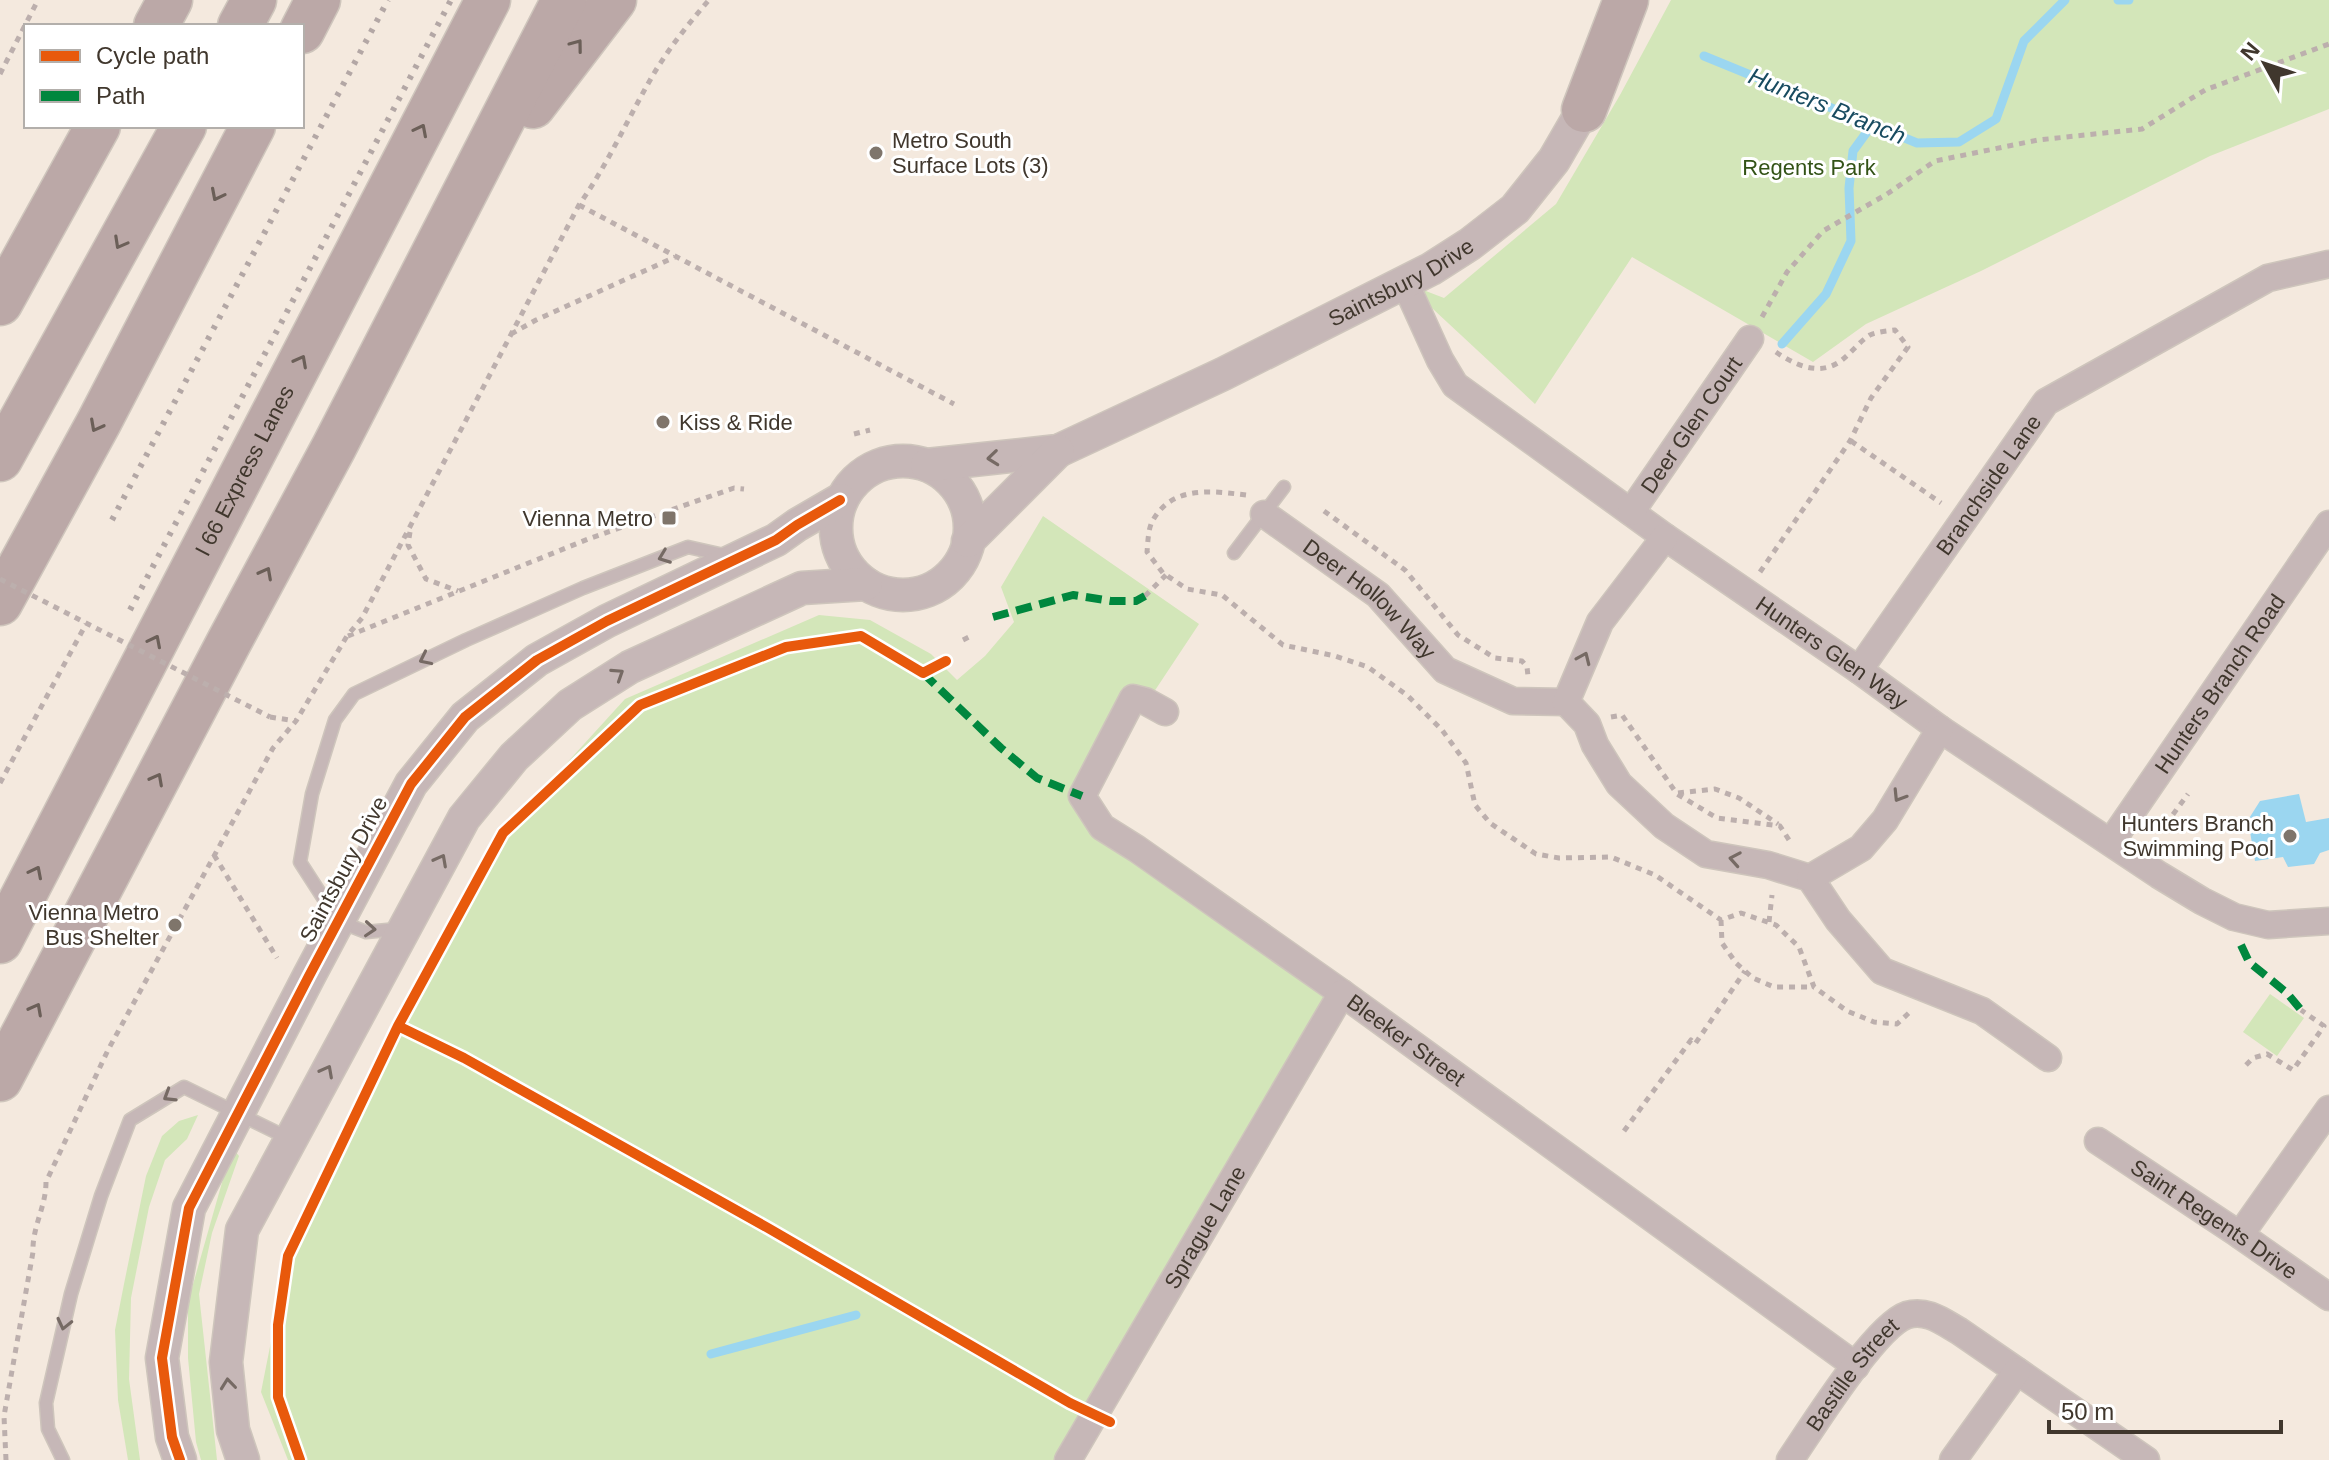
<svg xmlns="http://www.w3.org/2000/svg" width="2329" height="1460" font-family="Arial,sans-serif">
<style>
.green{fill:#d3e6b9}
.water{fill:#9bd6f0}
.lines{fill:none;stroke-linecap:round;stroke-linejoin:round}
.stream{stroke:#9bd6f0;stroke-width:9}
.service-casing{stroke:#cec5bc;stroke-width:15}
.minor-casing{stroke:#cec5bc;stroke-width:29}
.tertiary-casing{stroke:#cec5bc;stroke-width:35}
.motorway-casing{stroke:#cec5bc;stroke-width:47}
.path{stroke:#bcafad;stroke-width:5;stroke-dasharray:6 6;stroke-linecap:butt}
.service{stroke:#c6b7b7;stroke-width:12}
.minor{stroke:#c6b7b7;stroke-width:26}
.tertiary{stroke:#c6b7b7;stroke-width:32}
.motorway{stroke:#bba8a7;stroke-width:44}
.rail{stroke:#b3a7a5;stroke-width:6;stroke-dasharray:4 8;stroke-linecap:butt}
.path-bridge{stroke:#bcafad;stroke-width:5;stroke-dasharray:6 6;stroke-linecap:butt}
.quiet{stroke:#00873e;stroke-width:8;stroke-dasharray:16 8;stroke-linecap:butt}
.cycleway-casing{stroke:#fff;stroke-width:15}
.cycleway{stroke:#e8590c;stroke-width:10}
.oneway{stroke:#6b5f58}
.oneway2{stroke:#766a64}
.poi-dot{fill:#7f756b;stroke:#fff;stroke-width:3}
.labels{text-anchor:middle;stroke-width:6;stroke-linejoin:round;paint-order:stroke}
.poi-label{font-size:22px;fill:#40372d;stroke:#fff;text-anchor:end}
.park-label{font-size:22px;fill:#335317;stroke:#fff}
.street-label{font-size:22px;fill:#40372d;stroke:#fff}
.water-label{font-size:24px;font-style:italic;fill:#184b60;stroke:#fff}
</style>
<rect width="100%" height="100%" fill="#f4e9de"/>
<!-- green -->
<path class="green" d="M 1671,0 L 2329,0 L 2329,109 L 2210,156 L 1981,271 L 1866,324 L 1813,362 L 1632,257 L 1535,404 L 1405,283 L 1444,298 L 1556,204 L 1620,95 Z
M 1043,516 L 1199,624 L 1079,805 L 1323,985 L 1327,1015 L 1068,1460 L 288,1460 L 261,1392 L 288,1256 L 398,1026 L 503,833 L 625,699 L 819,615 L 870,620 L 931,654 L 957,680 L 985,656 L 1014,622 L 1001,587 Z
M 2270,994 L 2304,1018 L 2277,1056 L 2243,1032 Z
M 198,1115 L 187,1139 L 165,1160 L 149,1207 L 131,1298 L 129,1379 L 140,1460 L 128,1460 L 118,1400 L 115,1330 L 124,1284 L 146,1176 L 162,1136 L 179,1121 Z
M 235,1151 L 239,1156 L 212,1233 L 199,1294 L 217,1460 L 201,1460 L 196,1442 L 188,1358 L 188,1302 L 223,1179 Z"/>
<!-- water -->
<path class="water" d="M 2299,794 L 2306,822 L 2329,818 L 2329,850 L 2320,853 L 2314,864 L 2288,867 L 2283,857 L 2255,861 L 2248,820 L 2260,801 Z"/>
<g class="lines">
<!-- stream -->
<path class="stream" d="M 2118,0 L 2129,0
M 1704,56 L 1917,143 L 1959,142 L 1996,119 L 2024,41 L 2065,0
M 1782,344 L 1826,294 L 1851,241 L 1849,188 L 1853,151 L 1872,125
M 711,1354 L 856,1315"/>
<defs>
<path id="service" d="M 1234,553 L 1284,487
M 398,929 L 366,932 L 338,921 L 300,862 L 312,794 L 335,720 L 354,694 L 466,640 L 583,588 L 688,547 L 728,556
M 63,1460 L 48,1429 L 46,1403 L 71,1294 L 101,1196 L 130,1120 L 184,1087 L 290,1139"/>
<g id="minor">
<path id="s1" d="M 1405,283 L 1440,360 L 1455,385 L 1665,537 L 1859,670 L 1940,729 L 2159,875 L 2202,901 L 2234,917 L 2268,925 L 2329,921"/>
<path id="s2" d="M 1631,512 L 1750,339"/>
<path id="s3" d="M 1264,514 L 1378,595 L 1445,670 L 1513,701 L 1566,702"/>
<path d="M 1665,537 L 1600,622 L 1566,702 L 1587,724 L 1595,745 L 1619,784 L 1664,826 L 1706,854 L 1768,865 L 1810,878 L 1838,920 L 1882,971 L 1982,1011 L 2048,1058"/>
<path id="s4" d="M 1859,670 L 2046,402 L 2268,278 L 2329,264"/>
<path id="s5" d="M 1165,712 L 1145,701 L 1133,698 L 1082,796 L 1102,827 L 1137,849 L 1342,993 L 1856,1366"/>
<path id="s6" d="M 2111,842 L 2329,524"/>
<path d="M 1810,878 L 1861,848 L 1885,820 L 1940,729"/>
<path id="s7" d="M 2098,1141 L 2240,1235 L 2329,1297"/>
<path d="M 2240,1235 L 2329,1109"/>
<path id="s8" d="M 1068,1460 L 1342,993"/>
<path id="s9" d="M 1790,1460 C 1812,1428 1875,1326 1907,1315 C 1927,1309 1943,1322 1959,1331 L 2146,1460"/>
<path d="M 1953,1460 L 2017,1371"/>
</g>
<g id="tertiary">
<circle cx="903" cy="528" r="67"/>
<path id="s10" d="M 927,465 L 1058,451 L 1223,374 L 1431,269 L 1470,244 L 1515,209 L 1554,160 L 1594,91"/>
<path d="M 968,541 L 1058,451"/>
<path d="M 180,1460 L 172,1437 L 162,1358 L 189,1208 L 309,976 L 411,784 L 465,717 L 537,660 L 607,621 L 776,540 L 797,525 L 840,500"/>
<path d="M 243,1460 L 233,1430 L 226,1362 L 242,1230 L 464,818 L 514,757 L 570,705 L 630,667 L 802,588 L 866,584"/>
</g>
<g id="motorway">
<path d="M 156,26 L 170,0"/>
<path d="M 240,26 L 254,0"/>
<path d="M 302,31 L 318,0"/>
<path d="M 533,106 L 614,0"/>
<path d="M 1584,110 L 1626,0"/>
<path d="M 0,303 L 98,126"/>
<path d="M 0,459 L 184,126"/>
<path d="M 0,603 L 99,422 L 253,126"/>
<path id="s11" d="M 0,941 L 488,0"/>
<path d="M 0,1079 L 229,642 L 334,447 L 564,0"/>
</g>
</defs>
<!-- service casing -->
<use href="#service" class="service-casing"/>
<!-- minor casing -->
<use href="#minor" class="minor-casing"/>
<!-- tertiary casing -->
<use href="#tertiary" class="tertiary-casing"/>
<!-- motorway casing -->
<use href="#motorway" class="motorway-casing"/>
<!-- path -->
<path class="path" d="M 0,74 L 38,0
M 579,205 L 954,404
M 1762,317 L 1787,272 L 1823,231 L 1887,194 L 1935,161 L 2038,140 L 2142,129 L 2205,90 L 2329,44
M 511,334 L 536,320 L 675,257
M 854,434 L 870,430
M 1851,441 L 1941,503
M 1246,495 C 1212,491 1173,485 1153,520 C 1148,528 1148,542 1147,552 L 1163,573 L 1187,589 L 1222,595 L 1283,645 L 1335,656 L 1368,667 L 1408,696 L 1442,730 L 1466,763 L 1475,805 L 1490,823 L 1536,854 L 1559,858 L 1611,857 L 1655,875 L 1721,920 L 1741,913 L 1776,925 L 1799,947 L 1814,987 L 1847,1011 L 1874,1022 L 1897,1024 L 1912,1010
M 1324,511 L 1405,570 L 1458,635 L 1495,658 L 1522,661 L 1527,667 L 1528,676
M 410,532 L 408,545 L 426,579 L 458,591
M 1760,572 L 1850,441 L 1871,398 L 1908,347 L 1895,330 C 1887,331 1877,332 1870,335 C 1860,341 1851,353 1842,360 C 1819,378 1793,364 1773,350
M 1145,596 L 1166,575
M 348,636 L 588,539 L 734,488 L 744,489
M 963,640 L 971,636
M 270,717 L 296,721
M 1611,717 L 1622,715 L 1677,794 L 1717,818 L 1780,826 L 1791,843
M 0,783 L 86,624
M 1678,793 L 1715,789 L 1739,798 L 1778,824
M 2157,824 L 2163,828 L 2188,794
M 214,855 L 277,958
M 1721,920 L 1722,943 L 1736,963 L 1753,978 L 1774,987 L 1814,987
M 1769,922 L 1772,895
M 2246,1065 L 2253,1058 L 2267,1054 L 2293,1070 L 2324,1026 L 2301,1010
M 1624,1131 L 1691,1040 L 1695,1044 L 1745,971
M 6,1460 L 4,1416 L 33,1252 C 32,1227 46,1207 46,1182 L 108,1050 L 273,748 L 296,721 L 347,636 L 362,618 L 579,205 C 608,164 628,118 653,75 C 669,48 689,23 709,0"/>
<!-- service -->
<use href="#service" class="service"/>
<!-- minor -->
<use href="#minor" class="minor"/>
<!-- tertiary -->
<use href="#tertiary" class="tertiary"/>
<!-- motorway -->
<use href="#motorway" class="motorway"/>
<!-- rail -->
<path class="rail" d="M 112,520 L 388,0
M 130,610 L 451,0"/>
<!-- path-bridge -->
<path class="path-bridge" d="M 0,579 L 270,717"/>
<!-- quiet -->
<path class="quiet" d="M 993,617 L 1073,595 L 1111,601 L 1136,601 L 1145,596
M 923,673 L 1001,748 L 1037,778 L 1082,796
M 2241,945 L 2249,962 L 2287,993 L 2301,1010"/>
<defs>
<path id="cycleway" d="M 398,1026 L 464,1058 L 768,1228 L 1070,1403 L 1110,1422
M 180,1460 L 172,1437 L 162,1358 L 189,1208 L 309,976 L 411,784 L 465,717 L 537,660 L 607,621 L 776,540 L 797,525 L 840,500
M 300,1460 L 278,1397 L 278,1325 L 288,1256 L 398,1026 L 503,833 L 640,705 L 786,647 L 861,636 L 923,673 L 946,661"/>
</defs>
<!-- cycleway casing -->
<use href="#cycleway" class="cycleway-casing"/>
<!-- cycleway -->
<use href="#cycleway" class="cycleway"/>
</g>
<!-- one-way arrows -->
<defs><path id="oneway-chevron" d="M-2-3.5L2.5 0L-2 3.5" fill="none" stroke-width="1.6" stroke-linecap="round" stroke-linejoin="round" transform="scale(2)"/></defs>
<g class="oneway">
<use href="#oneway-chevron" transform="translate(577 45) rotate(-53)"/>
<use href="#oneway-chevron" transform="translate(421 130) rotate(-63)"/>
<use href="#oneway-chevron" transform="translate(217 195) rotate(117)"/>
<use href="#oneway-chevron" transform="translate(120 243) rotate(119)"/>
<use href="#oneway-chevron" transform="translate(301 361) rotate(-62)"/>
<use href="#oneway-chevron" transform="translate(96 426) rotate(118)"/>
<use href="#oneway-chevron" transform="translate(266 573) rotate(-62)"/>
<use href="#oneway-chevron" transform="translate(155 641) rotate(-63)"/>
<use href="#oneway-chevron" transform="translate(157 779) rotate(-62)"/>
<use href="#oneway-chevron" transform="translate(36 872) rotate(-63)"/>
<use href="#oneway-chevron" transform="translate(36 1009) rotate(-62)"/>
</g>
<g class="oneway2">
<use href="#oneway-chevron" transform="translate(993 458) rotate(174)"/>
<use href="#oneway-chevron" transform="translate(664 557) rotate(159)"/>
<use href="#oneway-chevron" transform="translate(1584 658) rotate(-66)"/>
<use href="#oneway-chevron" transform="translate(425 659) rotate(154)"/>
<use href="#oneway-chevron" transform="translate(618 674) rotate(-33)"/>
<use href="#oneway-chevron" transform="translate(1899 796) rotate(122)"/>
<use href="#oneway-chevron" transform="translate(1735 859) rotate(-170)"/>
<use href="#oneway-chevron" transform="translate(441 860) rotate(-62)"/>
<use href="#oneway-chevron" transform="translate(370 929) rotate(4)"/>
<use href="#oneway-chevron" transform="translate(327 1071) rotate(-62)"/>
<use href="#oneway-chevron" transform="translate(169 1096) rotate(148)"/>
<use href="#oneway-chevron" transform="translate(64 1324) rotate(103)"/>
<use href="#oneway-chevron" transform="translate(228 1384) rotate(-96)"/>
</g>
<!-- markers -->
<g class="poi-dot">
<circle cx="876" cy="153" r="8"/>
<circle cx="663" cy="422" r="8"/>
<rect x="661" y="510" width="16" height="16" rx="4"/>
<circle cx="2290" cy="836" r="8"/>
<circle cx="175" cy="925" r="8"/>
</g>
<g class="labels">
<!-- poi labels -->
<g class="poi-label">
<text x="892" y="148" text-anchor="start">Metro South<tspan x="892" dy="25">Surface Lots (3)</tspan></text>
<text x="679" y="430" text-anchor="start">Kiss &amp; Ride</text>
<text x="653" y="526">Vienna Metro</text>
<text x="2274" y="831">Hunters Branch<tspan x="2274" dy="25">Swimming Pool</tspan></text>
<text x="159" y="920">Vienna Metro<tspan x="159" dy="25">Bus Shelter</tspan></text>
</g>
<!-- park labels -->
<g class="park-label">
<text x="1809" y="175">Regents Park</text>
</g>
<!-- street labels -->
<g class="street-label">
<text dy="8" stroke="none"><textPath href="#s10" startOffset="514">Saintsbury Drive</textPath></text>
<text dy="8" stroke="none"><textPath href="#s2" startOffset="106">Deer Glen Court</textPath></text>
<text dy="8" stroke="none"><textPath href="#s11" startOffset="530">I 66 Express Lanes</textPath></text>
<text dy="8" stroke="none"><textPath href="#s4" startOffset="226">Branchside Lane</textPath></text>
<text dy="8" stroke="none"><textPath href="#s3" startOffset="136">Deer Hollow Way</textPath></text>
<text dy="8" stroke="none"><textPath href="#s1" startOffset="576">Hunters Glen Way</textPath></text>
<text dy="8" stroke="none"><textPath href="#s6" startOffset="192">Hunters Branch Road</textPath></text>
<text transform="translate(343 869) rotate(-62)" y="8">Saintsbury Drive</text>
<text dy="8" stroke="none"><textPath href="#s5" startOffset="554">Bleeker Street</textPath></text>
<text dy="8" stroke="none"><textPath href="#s7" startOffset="140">Saint Regents Drive</textPath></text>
<text dy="8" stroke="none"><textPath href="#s8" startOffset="270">Sprague Lane</textPath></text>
<text dy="8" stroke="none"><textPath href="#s9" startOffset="106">Bastille Street</textPath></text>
</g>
<!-- water labels -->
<g class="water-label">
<text transform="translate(1827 106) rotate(22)" y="8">Hunters Branch</text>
</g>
</g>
<!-- legend -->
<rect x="24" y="24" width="280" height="104" fill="#ffffff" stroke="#b3afab" stroke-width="2"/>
<rect x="40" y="50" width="40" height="12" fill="#e8590c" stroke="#b3afab" stroke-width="2"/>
<text x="96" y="64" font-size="24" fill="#40372d">Cycle path</text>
<rect x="40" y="90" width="40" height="12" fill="#00873e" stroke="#b3afab" stroke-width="2"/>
<text x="96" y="104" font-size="24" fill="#40372d">Path</text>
<!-- north arrow -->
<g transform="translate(2265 64) rotate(310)" stroke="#ffffff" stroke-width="6" paint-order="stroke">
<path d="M0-6L14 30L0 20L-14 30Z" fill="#40372d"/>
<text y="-12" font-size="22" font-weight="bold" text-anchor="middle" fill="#40372d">N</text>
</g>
<!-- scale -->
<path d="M2049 1420v12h232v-12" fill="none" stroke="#40372d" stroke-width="4"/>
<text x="2061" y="1420" font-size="24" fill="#40372d" stroke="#ffffff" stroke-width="6" paint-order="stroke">50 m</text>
</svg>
